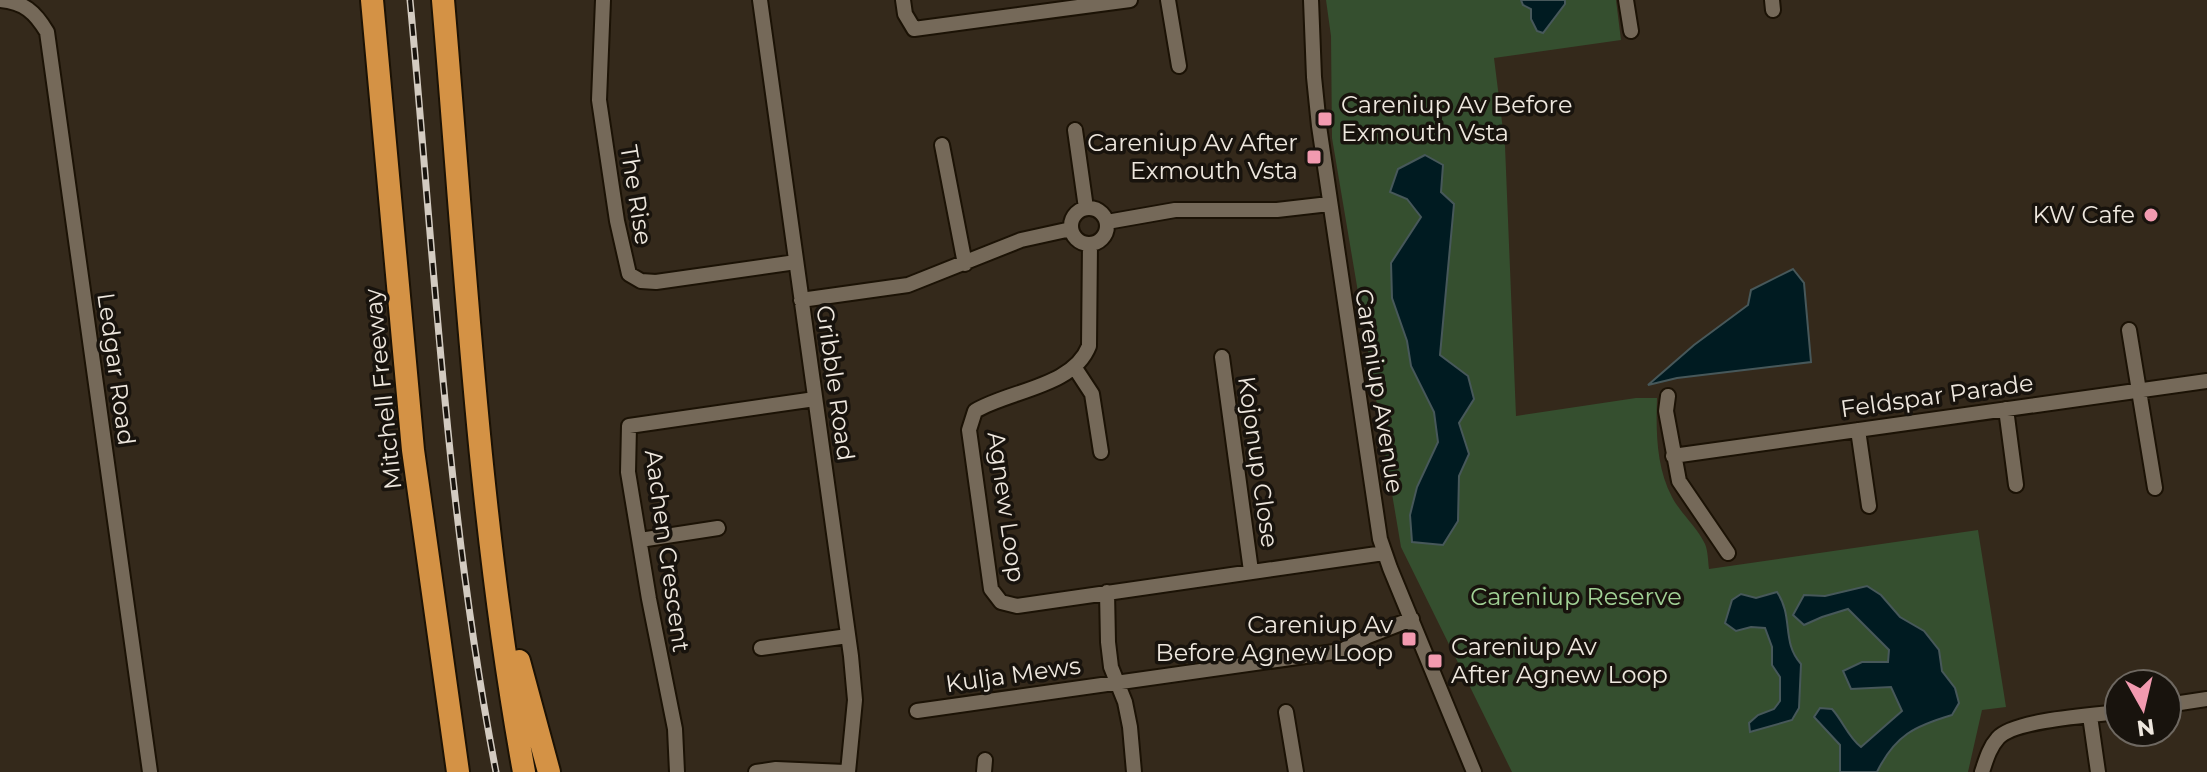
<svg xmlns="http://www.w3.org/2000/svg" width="2207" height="772" font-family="Montserrat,sans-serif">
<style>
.green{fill:#354f2f}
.water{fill:#001b21;stroke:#47585a;stroke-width:2}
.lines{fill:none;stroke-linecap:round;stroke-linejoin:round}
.minor-casing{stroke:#1b1205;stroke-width:18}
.highway-casing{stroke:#1b1205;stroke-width:26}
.minor{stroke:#756959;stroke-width:14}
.highway{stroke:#d49245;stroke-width:22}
.rail-casing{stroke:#d3cbc1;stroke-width:7}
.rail{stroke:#18130d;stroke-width:4;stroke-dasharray:12;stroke-linecap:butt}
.poi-dot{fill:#f29ab0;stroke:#18130d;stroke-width:3}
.labels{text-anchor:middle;stroke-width:7;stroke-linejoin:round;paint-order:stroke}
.poi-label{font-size:24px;fill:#eee7de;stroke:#18130d;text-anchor:end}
.street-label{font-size:24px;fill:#eee7de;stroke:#18130d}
.park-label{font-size:24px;fill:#a1d195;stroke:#18130d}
</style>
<rect width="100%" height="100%" fill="#34291b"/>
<!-- green -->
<path class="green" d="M 1326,0 L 1616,0 L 1621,40 L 1494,58 L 1505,146 L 1516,416 L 1636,398 L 1657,398 C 1656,431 1656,467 1672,497 C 1681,514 1697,527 1705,544 C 1708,551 1708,561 1709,569 L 1978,530 L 2006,707 L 1982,710 L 1968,772 L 1512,772 L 1401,547 L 1332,138 L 1331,36 Z"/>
<!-- water -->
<path class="water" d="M 1521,0 L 1565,0 L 1565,4 L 1543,33 L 1537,31 L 1531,19 L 1531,9 L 1523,5 Z
M 1425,155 L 1443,165 L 1441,192 L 1454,204 L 1440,355 L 1468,376 L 1474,399 L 1459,423 L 1469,454 L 1459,476 L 1458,521 L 1443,545 L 1412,542 L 1410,515 L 1417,487 L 1438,442 L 1434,412 L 1411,366 L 1407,341 L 1392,298 L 1391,263 L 1421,217 L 1407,199 L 1390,192 L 1398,169 Z
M 1793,269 L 1804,283 L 1811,362 L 1677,378 L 1648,385 L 1694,345 L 1748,305 L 1751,290 Z
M 1867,586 L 1881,595 L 1900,617 L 1924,631 L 1939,650 L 1942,671 L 1955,688 L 1959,703 L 1952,715 C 1915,726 1895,735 1877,772 L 1840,772 L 1840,745 L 1814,717 L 1820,708 L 1832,709 C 1843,721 1848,737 1861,747 L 1902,711 L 1891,687 L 1851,689 L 1843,671 L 1862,662 L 1888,662 L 1889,650 L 1848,609 L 1822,617 L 1804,625 L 1793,615 L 1804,595 L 1825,596 Z
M 1777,592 C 1794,617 1781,642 1801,664 L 1799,708 L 1792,720 L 1750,732 L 1749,723 L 1758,715 L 1774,709 L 1780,701 L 1780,677 L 1772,665 L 1772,647 L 1765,628 L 1751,627 L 1736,631 L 1725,623 L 1732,600 L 1741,594 L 1756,598 Z"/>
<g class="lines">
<defs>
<path id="minor" d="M 0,0 C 24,2 35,12 47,32 L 150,772
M 603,0 L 599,100 L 617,221 L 629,274 L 641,281 L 656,282 L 796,262
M 760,0 L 851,656 L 855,700 L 848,772
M 903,0 L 905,14 L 914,29 L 1130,0
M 1168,0 L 1179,66
M 1311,0 L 1314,77 L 1319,126 L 1380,539 L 1390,568 L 1474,772
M 1626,0 L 1631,31
M 1772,0 L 1773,10
M 1075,130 L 1086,208
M 942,145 L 965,264
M1071 226a18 18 0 1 1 36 0a18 18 0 1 1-36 0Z
M 1107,222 L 1175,210 L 1277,210 L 1329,204
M 1090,244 L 1089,346 C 1073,387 1010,390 975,411 L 969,430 L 991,589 L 1001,602 L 1017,606 L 1384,553
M 801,300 L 908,285 L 1021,240 L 1071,229
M 2129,330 L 2155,488
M 1222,357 L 1251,571
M 1075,368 L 1092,394 L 1101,452
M 1668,396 L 1666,411 L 1679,481 L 1728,553
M 2006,409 L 2016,485
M 1858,430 L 1869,506
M 1673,456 L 2207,381
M 640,540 L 718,528
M 1107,592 L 1108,642 L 1111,667 L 1125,702 L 1130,727 L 1134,772
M 761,648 L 848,636
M 2167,705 L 2207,699
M 917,711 L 1341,651 L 1368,636 L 1412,619
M 1286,712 L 1296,772
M 2090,716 L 2098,772
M 677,772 L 675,729 L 649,599 L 628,472 L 629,426 L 815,399
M 756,772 L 776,769 L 845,772
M 984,772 L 985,760
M 1982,772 C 1986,760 1989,748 1998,738 C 2014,720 2093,715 2119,712"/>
<path id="highway" d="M 372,0 L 413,450 L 458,772
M 443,0 C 465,257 478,518 524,772
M 519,661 L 549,772"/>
</defs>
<!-- minor casing -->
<use href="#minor" class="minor-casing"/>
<!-- highway casing -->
<use href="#highway" class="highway-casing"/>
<!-- minor -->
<use href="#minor" class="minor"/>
<!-- highway -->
<use href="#highway" class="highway"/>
<defs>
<path id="rail" d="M 410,0 C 434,257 447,518 496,772"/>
</defs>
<!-- rail casing -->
<use href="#rail" class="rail-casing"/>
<!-- rail -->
<use href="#rail" class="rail"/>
</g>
<!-- markers -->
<g class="poi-dot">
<rect x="1317" y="111" width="16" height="16" rx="4"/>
<rect x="1306" y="149" width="16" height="16" rx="4"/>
<circle cx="2151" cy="215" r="8"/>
<rect x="1401" y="631" width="16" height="16" rx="4"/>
<rect x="1427" y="653" width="16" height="16" rx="4"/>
</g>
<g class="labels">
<!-- poi labels -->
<g class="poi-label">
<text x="1341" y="113" text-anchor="start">Careniup Av Before<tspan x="1341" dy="28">Exmouth Vsta</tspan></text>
<text x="1298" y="151">Careniup Av After<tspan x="1298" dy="28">Exmouth Vsta</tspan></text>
<text x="2135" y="223">KW Cafe</text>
<text x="1393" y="633">Careniup Av<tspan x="1393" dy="28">Before Agnew Loop</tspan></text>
<text x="1451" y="655" text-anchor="start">Careniup Av<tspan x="1451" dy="28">After Agnew Loop</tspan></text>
</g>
<!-- street labels -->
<g class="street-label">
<text transform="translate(636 195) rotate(81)" y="8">The Rise</text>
<text transform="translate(116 369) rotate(82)" y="8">Ledgar Road</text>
<text transform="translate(835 383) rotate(82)" y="8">Gribble Road</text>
<text transform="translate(383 389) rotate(-96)" y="8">Mitchell Freeway</text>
<text transform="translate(1379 391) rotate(81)" y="8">Careniup Avenue</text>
<text transform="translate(1937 396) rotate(-8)" y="8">Feldspar Parade</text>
<text transform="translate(1258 462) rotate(82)" y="8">Kojonup Close</text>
<text transform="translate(1006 507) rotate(82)" y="8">Agnew Loop</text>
<text transform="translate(667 551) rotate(82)" y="8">Aachen Crescent</text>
<text transform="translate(1013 675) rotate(-8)" y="8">Kulja Mews</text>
</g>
<!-- park labels -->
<g class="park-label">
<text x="1576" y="605">Careniup Reserve</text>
</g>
</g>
<!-- north arrow -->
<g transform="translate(2143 708) rotate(172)"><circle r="38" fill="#18130d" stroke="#6e6861" stroke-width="2"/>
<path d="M0-6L14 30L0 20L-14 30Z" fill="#f29ab0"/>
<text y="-12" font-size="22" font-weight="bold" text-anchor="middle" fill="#eee7de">N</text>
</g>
</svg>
